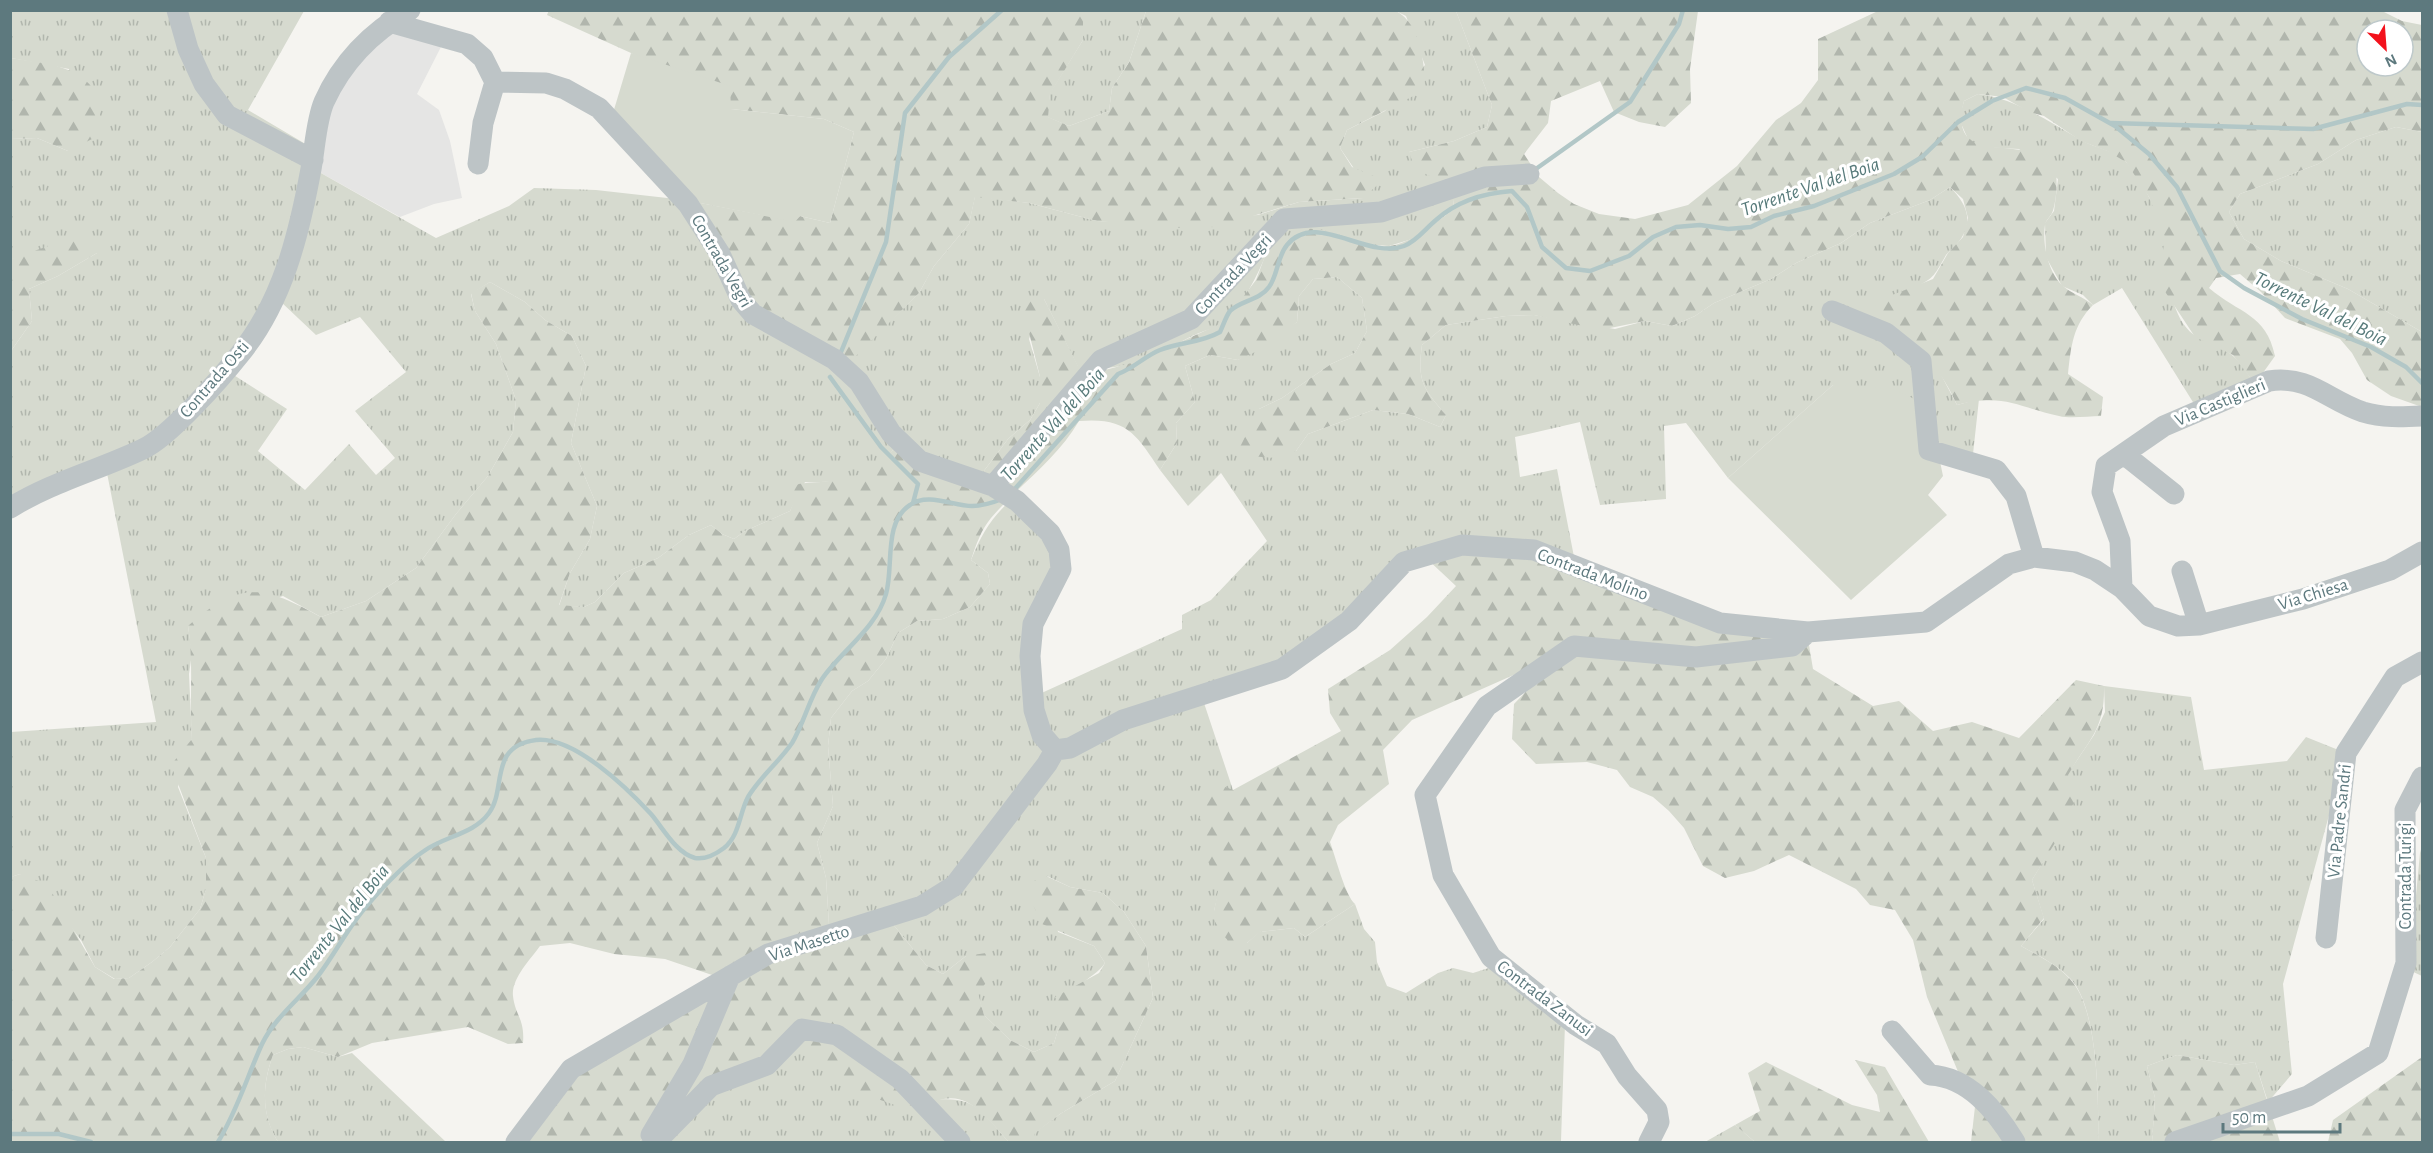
<svg xmlns="http://www.w3.org/2000/svg" width="2433" height="1153" font-family="'Alegreya Sans',sans-serif">
<style>
.built{fill:#e5e5e4}
.grass{fill:url(#grass-tufts);fill-rule:evenodd}
.forest{fill:url(#forest-firs);fill-rule:evenodd}
.park{fill:#d6dacf}
.lines{fill:none;stroke-linecap:round;stroke-linejoin:round}
.stream{stroke:#b2c7c7;stroke-width:4.5}
.minor{stroke:#bdc4c6;stroke-width:21}
.labels{text-anchor:middle;stroke-width:6;stroke-linejoin:round;paint-order:stroke}
.street-label{font-size:18px;fill:#5d797e;stroke:#fff}
.water-label{font-size:20px;font-style:italic;fill:#587b7b;stroke:#fff}
</style>
<defs>
<pattern id="grass-tufts" width="24" height="20" patternUnits="userSpaceOnUse" patternTransform="scale(1.5)"><rect width="24" height="20" fill="#d6dacf"/><path d="M3 7l-1-3M5 7V3M7 7l1-3M15 17l-1-3M17 17v-4M19 17l1-3" fill="none" stroke="#b1b6ad"/></pattern>
<pattern id="forest-firs" width="22" height="20" patternUnits="userSpaceOnUse" patternTransform="scale(1.5)"><rect width="22" height="20" fill="#d6dacf"/><path d="M5 1l3.5 6h-7zM16 11l3.5 6h-7z" fill="#b1b6ad"/></pattern>
</defs>
<rect width="100%" height="100%" fill="#f5f4f0"/>
<!-- built -->
<path class="built" d="M 393,15 L 445,39 L 417,94 L 439,110 L 450,141 L 462,198 L 434,204 L 400,217 L 312,168 L 329,100 Z"/>
<!-- grass -->
<path class="grass" d="M 11,11 L 304,11 L 248,110 L 314,149 L 312,168 L 436,238 L 509,206 L 534,188 L 596,190 L 685,200 L 880,331 L 919,293 L 934,266 L 969,224 L 975,196 L 1029,203 L 1097,221 L 1134,223 L 1258,215 L 1299,202 L 1363,198 L 1353,167 L 1340,148 L 1347,130 L 1385,111 L 1425,65 L 1406,16 L 1396,11 L 1456,11 L 1492,105 L 1487,127 L 1454,141 L 1409,152 L 1455,188 L 1453,210 L 1412,239 L 1389,246 L 1363,244 L 1327,233 L 1268,249 C 1258,275 1246,299 1226,320 C 1218,328 1202,331 1192,336 C 1152,357 1126,373 1078,367 L 1044,299 L 1029,339 L 1040,377 L 1040,403 L 1030,420 L 1008,439 L 974,484 L 895,448 C 890,453 885,462 879,466 C 861,480 827,483 805,482 L 790,511 L 745,531 L 734,539 L 722,534 L 711,525 L 689,535 L 658,558 L 624,573 L 595,602 L 584,607 L 559,606 L 570,573 L 590,539 L 597,506 L 571,443 L 586,366 L 572,336 L 545,320 L 525,302 L 490,282 L 471,294 L 475,311 L 496,344 L 516,400 L 513,432 L 488,476 L 456,514 L 416,568 L 366,601 L 321,617 L 283,596 L 188,626 L 192,653 L 189,674 L 192,739 L 178,787 L 206,858 L 206,889 L 200,909 L 170,947 L 152,962 L 129,978 L 115,979 L 95,967 L 81,940 L 67,922 L 20,874 L 11,877 L 11,732 L 156,722 L 106,468 L 11,515 L 11,351 L 32,321 L 29,289 L 58,276 L 97,253 L 11,259 L 11,139 L 37,138 L 68,151 L 69,69 L 11,58 ZM 280,301 L 316,335 L 360,317 L 406,372 L 355,411 L 395,458 L 376,475 L 349,444 L 305,490 L 258,451 L 287,409 L 229,372 Z
M 1083,11 L 1146,11 L 1129,62 L 1112,88 L 1109,111 L 1069,126 L 1047,117 L 1050,93 L 1083,40 Z
M 1978,94 C 2017,99 2047,121 2081,140 C 2095,148 2114,150 2126,162 C 2140,177 2160,215 2165,235 C 2166,241 2164,247 2164,253 C 2166,269 2169,291 2175,307 C 2189,345 2208,336 2232,355 C 2241,362 2248,375 2255,384 L 2196,407 L 2122,288 L 2093,305 L 2083,295 L 2062,286 L 2046,257 L 2045,223 L 2054,211 L 2058,179 L 2019,149 L 1981,147 L 1968,139 L 1959,119 L 1964,101 Z
M 2396,127 L 2422,132 L 2422,332 L 2348,289 L 2281,261 L 2244,239 L 2229,212 L 2240,194 L 2318,164 L 2356,140 Z
M 1950,187 C 1964,201 1974,218 1962,237 C 1958,244 1951,249 1946,255 C 1935,274 1935,278 1914,288 L 1908,337 L 1938,369 L 1957,405 L 1979,399 L 1973,454 L 1937,447 L 1833,385 L 1728,478 L 1686,423 L 1664,426 L 1666,499 L 1600,505 L 1580,422 L 1515,437 L 1520,477 L 1557,469 L 1575,562 L 1425,557 L 1341,631 L 1203,700 L 1233,790 L 1210,864 L 1220,886 L 1214,911 L 1247,943 L 1259,932 L 1294,928 L 1305,937 L 1355,904 L 1364,929 L 1375,942 L 1377,962 L 1387,986 L 1406,993 L 1438,973 L 1453,968 L 1473,973 L 1495,966 L 1565,1024 L 1561,1141 L 1034,1142 L 1033,1134 L 1060,1114 L 1115,1081 L 1153,998 L 1146,946 L 1124,912 L 1103,893 L 1070,887 L 1047,876 L 1058,932 L 1094,946 L 1105,963 C 1098,974 1088,976 1081,986 C 1067,1003 1060,1023 1054,1043 L 1034,1052 L 1010,1040 L 984,1015 L 966,956 L 943,974 L 926,965 L 892,923 L 830,940 L 826,878 L 817,843 L 833,806 L 828,746 L 831,718 L 852,691 L 868,681 L 886,659 L 898,633 L 917,621 L 943,619 L 970,607 L 990,584 L 988,573 L 971,560 C 981,535 991,518 1011,500 L 1037,515 L 1061,574 L 1036,619 L 1035,696 L 1182,629 L 1182,615 L 1211,600 L 1267,541 L 1221,473 L 1188,506 L 1160,470 L 1177,443 L 1176,423 L 1195,402 L 1185,366 L 1210,355 L 1238,360 L 1297,322 L 1299,296 L 1313,279 L 1337,277 L 1362,298 L 1367,331 L 1355,353 L 1331,364 L 1282,398 L 1259,409 L 1296,451 L 1308,434 L 1373,410 L 1408,414 L 1440,427 L 1446,415 C 1423,388 1417,381 1422,345 L 1446,325 L 1506,316 L 1534,315 L 1615,329 L 1645,321 L 1672,326 L 1695,316 L 1714,303 L 1771,279 L 1796,263 L 1841,243 L 1870,223 L 1930,200 Z
M 2104,686 L 2191,697 L 2204,770 L 2287,761 L 2306,737 L 2346,753 L 2283,984 L 2292,1074 L 2268,1102 L 2255,1062 L 2234,1065 L 2177,1055 L 2147,1066 L 2155,1098 L 2152,1142 L 2098,1142 C 2099,1104 2098,1015 2074,983 C 2062,967 2039,956 2021,946 L 2044,919 L 2032,880 L 2044,860 L 2067,775 L 2094,735 L 2105,712 Z
M 2422,846 L 2422,976 L 2409,970 L 2420,853 Z
M 787,1034 L 809,1051 L 933,1100 C 977,1095 982,1113 1009,1142 L 639,1142 L 659,1123 Z
M 303,1047 L 338,1057 L 352,1053 L 446,1142 L 278,1142 C 261,1115 262,1085 273,1055 L 288,1049 Z
M 1735,1125 L 1755,1142 L 1705,1142 Z"/>
<!-- forest -->
<path class="forest" d="M 549,10 L 1083,11 L 1083,40 L 1050,94 L 1048,117 L 1069,126 L 1109,111 L 1112,88 L 1129,62 L 1146,11 L 1396,11 C 1421,24 1425,65 1425,90 L 1347,130 L 1340,148 L 1352,167 L 1383,180 L 1363,198 L 1299,202 L 1216,227 L 1174,228 L 1097,221 L 1029,203 L 975,197 L 969,224 L 934,266 L 919,293 L 844,368 L 757,323 L 685,200 L 794,221 L 800,216 L 830,223 L 854,132 L 824,119 L 731,109 L 631,53 L 547,15 Z
M 2380,10 L 2402,21 L 2422,25 L 2422,132 L 2396,127 L 2356,140 L 2318,164 L 2240,194 L 2229,212 L 2244,239 L 2281,261 L 2348,289 L 2422,332 L 2422,407 L 2391,396 L 2367,380 L 2352,353 L 2340,339 L 2285,318 L 2261,292 L 2240,274 L 2216,278 L 2209,288 C 2239,314 2266,313 2275,356 L 2255,384 L 2233,355 L 2195,337 L 2164,290 L 2160,271 L 2165,237 L 2149,197 L 2126,162 L 2107,151 L 2081,141 L 2044,116 L 2029,112 L 2003,97 L 1978,94 L 1964,101 C 1946,173 2029,129 2054,168 C 2059,176 2056,205 2052,213 C 2050,217 2046,220 2045,225 C 2042,243 2048,272 2062,285 C 2070,293 2084,297 2093,305 C 2073,325 2071,346 2068,374 L 2103,397 L 2101,416 C 2088,416 2071,419 2059,416 C 2017,407 2004,393 1957,405 C 1937,359 1908,337 1867,311 L 1887,297 L 1933,279 L 1948,253 L 1963,237 L 1968,218 L 1963,199 L 1950,187 L 1930,200 L 1870,223 L 1841,243 L 1796,263 L 1771,279 L 1714,303 L 1695,316 L 1672,326 L 1645,321 L 1600,330 L 1534,315 L 1506,316 L 1446,325 L 1422,345 C 1417,381 1423,388 1446,415 L 1440,427 L 1408,414 L 1373,410 L 1308,434 L 1296,451 L 1276,458 L 1249,456 L 1239,449 L 1259,409 L 1282,398 L 1331,364 L 1355,353 L 1367,331 L 1362,298 L 1337,277 L 1313,279 L 1299,296 L 1297,322 L 1268,346 L 1238,360 L 1210,355 L 1185,366 L 1195,402 L 1176,423 L 1177,443 L 1160,470 C 1136,434 1127,417 1079,421 C 1056,460 1020,484 991,518 C 981,530 976,545 971,560 L 988,573 L 990,584 L 970,607 L 943,619 L 917,621 L 898,633 L 886,659 L 868,681 L 852,691 L 831,718 L 828,746 L 833,806 L 817,843 L 826,878 L 830,940 L 892,923 L 926,965 L 943,974 L 966,956 L 986,953 L 992,975 L 978,993 L 984,1015 L 1010,1040 L 1034,1052 L 1054,1043 L 1063,1014 L 1055,997 L 1099,973 L 1105,963 L 1094,946 L 1042,924 L 1024,885 L 1046,876 L 1070,887 L 1103,893 L 1124,912 L 1146,946 L 1153,998 L 1115,1081 L 1060,1114 L 1034,1134 L 1034,1142 L 1009,1142 C 981,1112 961,1079 918,1112 C 890,1104 856,1093 833,1075 C 816,1063 803,1047 787,1035 L 765,1058 L 659,1123 L 639,1142 L 517,1142 L 572,1071 L 715,976 L 665,959 L 614,954 L 570,943 L 540,946 C 530,960 511,979 513,996 C 515,1015 525,1019 523,1043 L 508,1044 L 468,1027 L 372,1043 L 338,1057 L 303,1047 L 288,1049 L 273,1055 C 262,1085 261,1114 278,1142 L 11,1142 L 11,877 L 20,874 L 47,884 L 95,967 L 114,979 L 129,978 L 152,962 L 170,947 L 200,909 L 206,889 L 206,858 L 171,765 L 192,739 C 189,701 194,663 188,626 C 240,580 263,585 321,617 L 366,601 L 416,568 L 456,514 L 488,476 L 513,432 L 516,400 L 496,344 L 475,311 L 471,293 L 490,282 L 525,302 L 545,320 L 572,336 L 586,366 L 571,443 L 597,506 L 590,539 L 570,573 L 559,605 L 584,607 L 595,602 L 624,573 L 658,558 L 689,535 L 711,525 L 722,534 L 734,539 L 745,531 L 790,511 L 795,499 L 793,486 C 803,482 810,483 821,482 C 856,478 872,474 895,448 L 974,484 L 1008,439 L 1030,420 L 1040,403 L 1040,377 L 1021,300 L 1044,299 L 1078,366 L 1105,370 L 1139,361 L 1224,322 L 1256,280 L 1268,248 C 1279,243 1295,230 1306,229 C 1334,227 1360,248 1388,246 C 1412,244 1434,223 1453,210 L 1455,188 L 1415,169 L 1409,152 L 1454,141 L 1487,127 L 1492,105 L 1456,11 L 1698,11 L 1690,69 L 1691,103 L 1665,127 L 1639,122 L 1614,112 L 1600,81 L 1551,101 L 1548,123 L 1524,154 L 1539,177 L 1558,193 L 1574,204 L 1599,214 L 1635,219 L 1688,205 L 1737,166 L 1776,120 L 1801,103 L 1818,80 L 1818,39 L 1878,11 ZM 2367,30 L 2403,30 L 2403,66 L 2367,66 Z
M 11,58 C 43,64 88,64 99,102 C 102,111 98,126 98,136 L 68,151 L 37,138 L 11,139 Z
M 83,234 L 97,253 L 58,276 L 29,289 L 32,321 L 11,351 L 11,259 Z
M 1486,546 L 1550,556 L 1690,613 L 1807,633 L 1813,669 L 1873,706 L 1899,701 L 1933,731 L 1972,722 L 2019,738 L 2076,680 L 2104,686 C 2105,730 2089,739 2068,775 L 2075,799 L 2063,830 L 2032,880 L 2044,918 L 2021,946 C 2039,956 2062,967 2074,984 C 2098,1015 2099,1104 2098,1142 L 1971,1142 L 1977,1089 L 1959,1074 L 1927,997 L 1913,940 L 1895,910 L 1870,905 L 1856,889 L 1789,855 L 1754,871 L 1725,878 L 1703,866 L 1684,828 L 1669,811 L 1653,797 L 1630,787 L 1617,770 L 1587,762 L 1536,764 L 1512,739 L 1514,704 L 1535,682 L 1536,665 L 1412,720 L 1383,750 L 1389,784 L 1338,825 L 1330,842 C 1336,858 1345,895 1355,904 L 1305,937 L 1294,928 L 1260,932 L 1247,943 L 1232,945 L 1215,926 L 1214,911 L 1219,886 L 1198,838 L 1199,819 L 1210,794 L 1223,786 L 1233,790 L 1341,731 L 1330,713 L 1328,689 L 1390,650 L 1427,617 L 1456,586 L 1425,557 Z
M 2177,1055 L 2234,1065 L 2255,1062 L 2280,1142 L 2152,1142 L 2155,1098 L 2147,1066 Z
M 2422,1057 L 2422,1142 L 2328,1142 L 2333,1120 Z
M 1855,1060 L 1885,1067 L 1929,1142 L 1755,1142 L 1735,1125 L 1760,1111 L 1748,1073 L 1766,1062 L 1852,1105 L 1880,1112 L 1877,1095 Z"/>
<!-- park -->
<path class="park" d="M 631,53 L 730,86 L 731,109 L 824,119 L 854,132 L 830,223 L 800,216 L 795,222 L 685,200 L 610,123 Z
M 1833,385 L 1893,389 L 1936,409 L 1937,447 L 1943,476 L 1928,495 L 1947,515 L 1851,600 L 1728,478 Z"/>
<g class="lines">
<!-- stream -->
<path class="stream" d="M 2111,123 L 2313,129 L 2407,104 L 2422,105
M 1533,171 L 1630,102 L 1679,24 L 1683,10
M 841,352 L 886,242 L 905,113 L 949,57 L 1002,10
M 830,377 L 881,447 L 918,484 L 913,503
M 1012,492 L 1118,374 C 1134,368 1145,356 1160,350 C 1180,342 1201,343 1220,332 C 1223,326 1226,316 1230,311 C 1240,301 1260,300 1269,287 C 1278,275 1277,257 1287,245 C 1315,210 1367,260 1404,246 C 1417,241 1425,229 1436,220 C 1457,201 1484,193 1512,191 L 1527,207 L 1542,247 L 1566,268 L 1590,271 L 1629,256 L 1653,237 L 1676,227 L 1700,225 L 1728,229 L 1751,227 L 1774,216 L 1814,206 L 1894,174 L 1922,157 L 1958,122 L 1992,101 L 2026,88 L 2065,98 L 2115,126 L 2149,154 L 2177,187 L 2220,271 L 2244,288 L 2302,319 L 2371,347 L 2406,367 L 2422,383
M 10,1134 L 59,1134 L 91,1142
M 218,1142 C 237,1111 247,1077 262,1044 C 275,1017 300,999 318,976 C 335,954 347,929 365,908 C 382,888 403,865 424,851 C 445,836 474,834 489,813 C 507,789 488,746 536,740 C 574,736 627,788 651,814 C 663,828 676,853 695,858 C 706,860 716,854 724,848 C 740,835 739,814 748,797 C 760,777 779,762 792,743 C 804,723 809,699 822,679 C 841,651 876,629 886,594 C 894,567 883,522 910,505 C 928,492 953,506 972,506 C 983,506 992,503 1002,499"/>
<!-- minor -->
<path class="minor" d="M 177,10 L 188,49 L 204,84 L 227,115 L 313,160
M 389,22 L 467,44 L 483,58 L 495,82 L 546,83 L 565,89 L 599,108 L 688,204 L 720,254 L 741,300 L 753,314 L 834,359 L 859,382 L 891,433 L 920,461 L 993,486 L 1017,501 L 1050,533 L 1059,550 L 1061,569 L 1033,624 L 1030,656 L 1034,710 L 1042,735 L 1055,750
M 478,164 L 483,123 L 495,82
M 1832,311 L 1886,333 L 1921,361 L 1929,450 L 1996,470 L 2016,496 L 2034,557
M 2125,455 L 2174,494
M 993,486 L 1101,360 L 1191,319 L 1284,219 L 1381,212 L 1485,177 L 1529,174
M 10,508 C 52,482 99,470 143,449 C 169,437 221,378 240,354 C 283,301 299,234 311,169 C 315,148 316,121 324,102 C 342,62 373,31 410,10
M 2182,571 L 2199,625
M 2122,588 L 2120,541 L 2102,492 L 2106,466 L 2164,426 L 2269,381 C 2310,375 2327,400 2363,412 C 2383,418 2402,417 2422,416
M 1055,750 L 1070,748 L 1123,720 L 1282,669 L 1349,621 L 1404,562 L 1462,545 L 1534,550 L 1720,623 L 1808,632 L 1926,622 L 2009,564 L 2034,557 L 2075,562 L 2095,570 L 2122,588 L 2149,616 L 2178,626 L 2199,625 L 2303,599 L 2390,570 L 2422,552
M 2326,938 L 2346,753 L 2395,677 L 2422,662
M 730,976 L 693,1064 L 651,1135 L 660,1138 L 711,1086 L 767,1065 L 802,1029 L 837,1035 L 900,1079 L 960,1142
M 1892,1031 L 1930,1075 C 1969,1077 1996,1111 2015,1142
M 516,1142 L 571,1069 L 768,954 L 922,906 L 954,886 L 1047,764 L 1055,750
M 1649,1142 L 1659,1122 L 1657,1110 L 1627,1076 L 1607,1044 L 1576,1025 L 1491,957 L 1443,875 L 1425,795 L 1487,706 L 1574,646 L 1696,657 L 1792,646 L 1808,632
M 2175,1142 L 2308,1096 L 2378,1053 L 2406,963 L 2405,810 L 2422,777"/>
</g>
<g class="labels">
<!-- street labels -->
<g class="street-label">
<text transform="translate(722 261) rotate(60)" y="6">Contrada Vegri</text>
<text transform="translate(1233 274) rotate(-47)" y="6">Contrada Vegri</text>
<text transform="translate(214 379) rotate(-49)" y="6">Contrada Osti</text>
<text transform="translate(2220 402) rotate(-23)" y="6">Via Castiglieri</text>
<text transform="translate(1593 574) rotate(21)" y="6">Contrada Molino</text>
<text transform="translate(2313 594) rotate(-17)" y="6">Via Chiesa</text>
<text transform="translate(2339 821) rotate(-84)" y="6">Via Padre Sandri</text>
<text transform="translate(2405 876) rotate(-90)" y="6">Contrada Turigi</text>
<text transform="translate(809 943) rotate(-18)" y="6">Via Masetto</text>
<text transform="translate(1545 998) rotate(37)" y="6">Contrada Zanusi</text>
</g>
<!-- water labels -->
<g class="water-label">
<text transform="translate(1810 186) rotate(-19)" y="7">Torrente Val del Boia</text>
<text transform="translate(2321 308) rotate(26)" y="7">Torrente Val del Boia</text>
<text transform="translate(1052 424) rotate(-48)" y="7">Torrente Val del Boia</text>
<text transform="translate(339 923) rotate(-51)" y="7">Torrente Val del Boia</text>
</g>
</g>
<!-- border -->
<rect width="2433" height="1153" fill="none" stroke="#5d797e" stroke-width="24"/>
<!-- north arrow -->
<g transform="translate(2385 48) rotate(155)"><circle r="28" fill="#ffffff" stroke="#bec9cb" stroke-width="1.5"/>
<path d="M0-4.5L10 22L0 15L-10 22Z" fill="#f3121c"/>
<text y="-9" font-size="16" font-weight="bold" text-anchor="middle" fill="#5d797e">N</text>
</g>
<!-- scale -->
<path d="M2223 1123v9h117v-9" fill="none" stroke="#5d797e" stroke-width="3"/>
<text x="2232" y="1123" font-size="18" fill="#5d797e" stroke="#ffffff" stroke-width="4.5" paint-order="stroke">50 m</text>
</svg>
